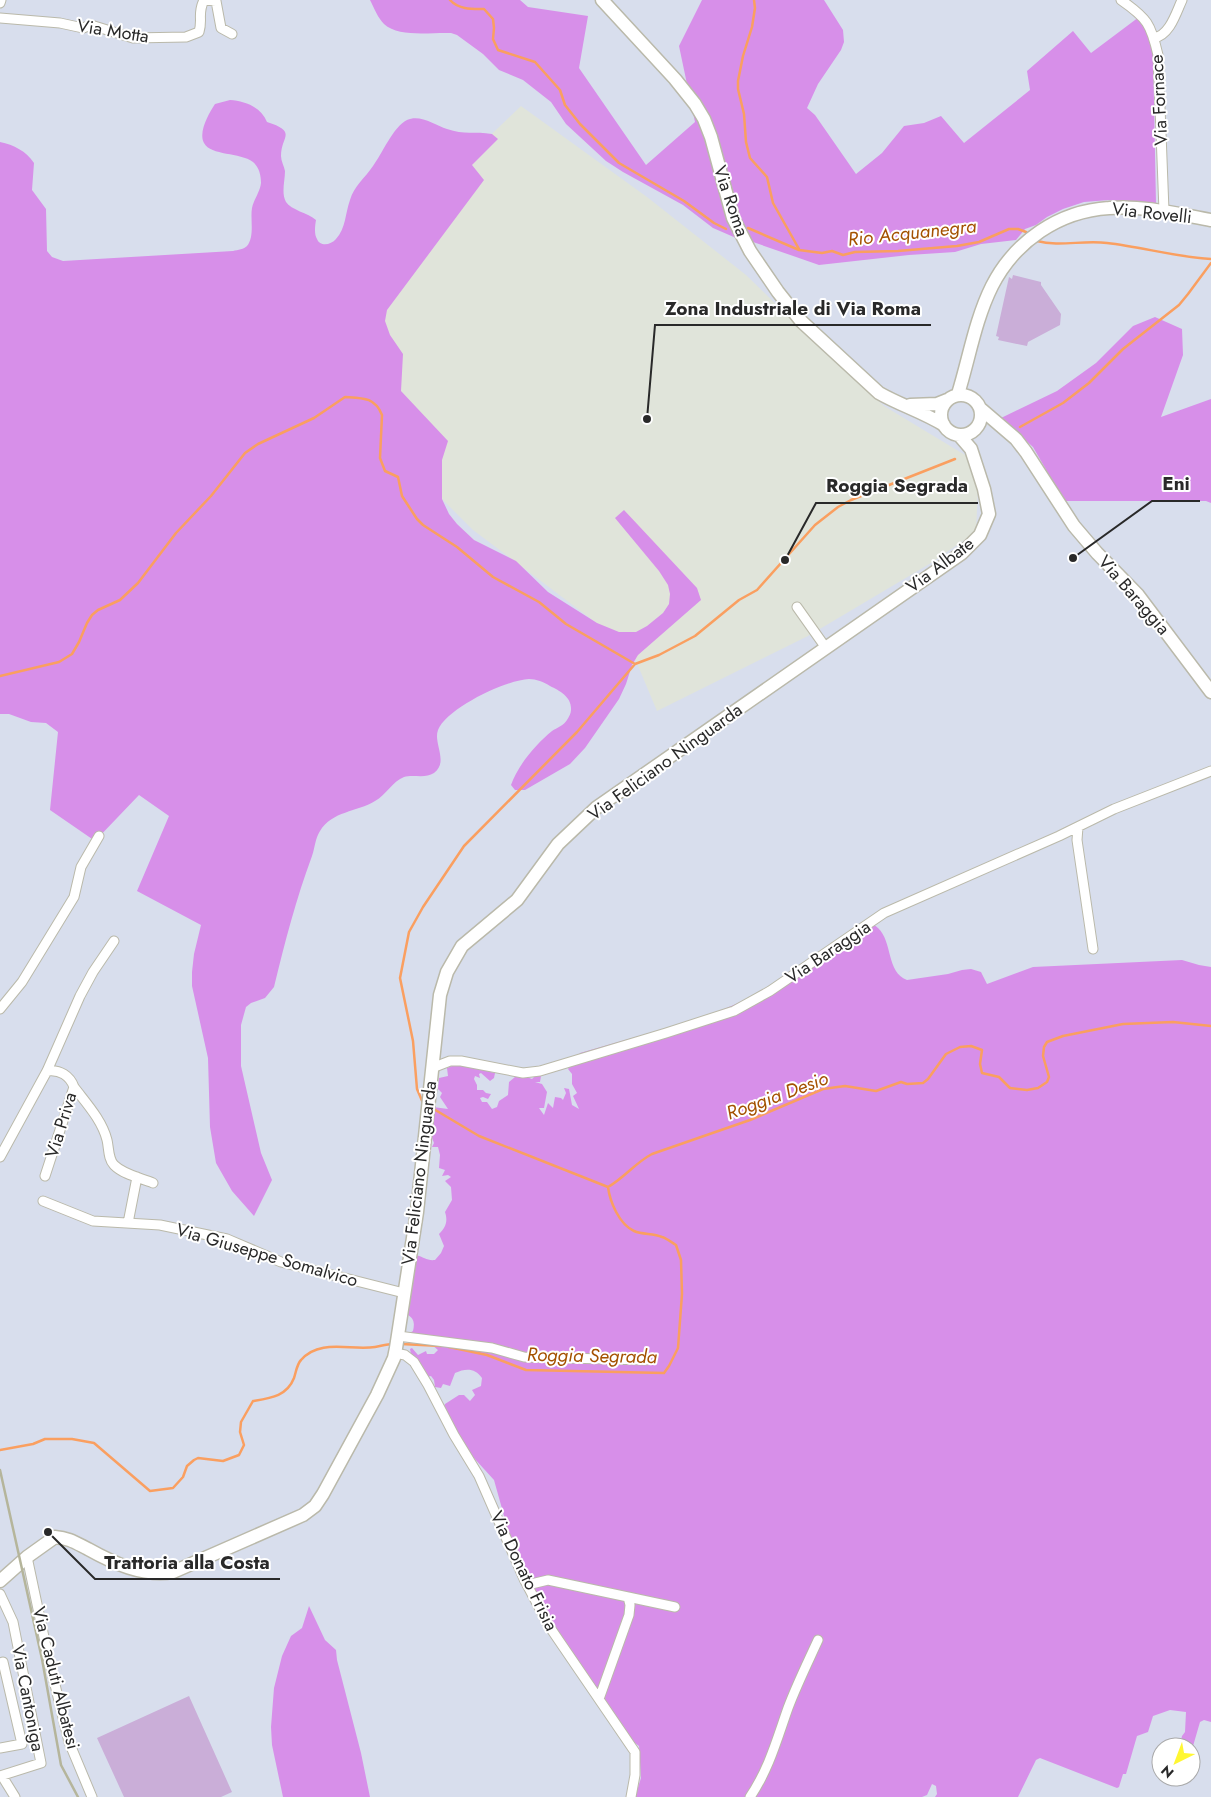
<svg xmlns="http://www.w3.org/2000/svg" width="1211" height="1797" font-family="Jost,sans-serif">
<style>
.industrial{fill:#e0e4da}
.green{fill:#d78fe9}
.cemetery{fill:#caaed8}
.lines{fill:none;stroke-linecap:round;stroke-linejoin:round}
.stream{stroke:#fa9f60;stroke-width:2.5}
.street-casing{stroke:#bab9aa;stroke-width:11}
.secondary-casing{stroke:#bab9aa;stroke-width:15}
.street{stroke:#fff;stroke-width:9}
.secondary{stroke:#fff;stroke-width:12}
.rail{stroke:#b5b59b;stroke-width:2.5}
.labels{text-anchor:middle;stroke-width:4;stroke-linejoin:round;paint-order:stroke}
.street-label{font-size:18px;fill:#292929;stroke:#fff}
.water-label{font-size:19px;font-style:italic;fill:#a45101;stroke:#fff}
.leader{fill:none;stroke:#292929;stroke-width:2}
.callout-dot{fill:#292929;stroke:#fff;stroke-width:2}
.callout-label{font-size:19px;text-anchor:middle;font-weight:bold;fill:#292929;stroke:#fff;stroke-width:4;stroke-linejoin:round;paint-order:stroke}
</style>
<rect width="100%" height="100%" fill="#d8deed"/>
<!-- industrial -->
<path class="industrial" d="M 521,106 L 647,197 L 746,275 L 828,355 L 884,406 L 970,458 L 978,487 L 976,532 L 931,563 L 808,636 L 657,711 L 631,649 L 473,530 L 406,463 L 366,292 L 397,225 Z"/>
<!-- green -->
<path class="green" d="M 370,0 L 520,0 L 528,7 L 588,16 L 579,68 L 646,165 L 695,122 L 679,46 L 702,0 L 824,0 L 843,30 L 844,42 L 841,50 L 818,84 L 807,108 L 815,115 L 856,174 L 882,153 L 904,126 L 924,123 L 941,116 L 964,143 L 1030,90 L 1027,71 L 1073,31 L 1091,53 L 1139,17 L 1151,40 L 1153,53 L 1156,204 L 1109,200 L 1084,202 L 1063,209 L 1047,217 L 1036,225 L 1025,229 L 1016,240 L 981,244 L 955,252 L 909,255 L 819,265 L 753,242 L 743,241 L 713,228 L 683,205 L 623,172 L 606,161 L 566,124 L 551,102 L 523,80 L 499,70 L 483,54 L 457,35 L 451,33 C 432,32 399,38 384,24 C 378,18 374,8 370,0 Z
M 230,100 C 245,101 261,107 267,122 C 298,132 281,136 281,156 C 281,161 284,166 285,171 C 285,181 281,193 286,202 C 291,210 308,213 316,220 C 315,226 314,234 317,239 C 320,247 331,245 336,239 C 346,228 345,214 350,200 C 354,186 365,178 373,166 C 382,154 393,127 407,120 C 420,114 435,125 447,129 C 464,135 475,131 492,134 L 498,139 L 472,165 L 484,180 L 387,310 L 385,321 L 390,335 L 403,354 L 401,391 L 448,441 L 442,460 L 442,499 L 449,514 L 457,524 L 474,540 L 516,561 L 548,592 L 597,623 L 619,632 L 636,632 L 647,626 L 663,613 L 669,604 L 670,594 L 668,585 L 659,571 L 615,518 L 624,510 L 697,588 L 701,600 L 638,655 L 632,665 L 626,684 L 619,699 L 585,748 L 570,764 L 525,790 L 515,790 L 511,785 C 518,765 536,744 552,731 C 557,728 564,725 567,720 C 569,717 571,713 571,710 C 572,697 560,691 550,686 C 544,682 536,679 529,679 C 506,680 447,708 438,730 C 433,743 449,762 434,773 C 425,779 413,774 404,777 C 393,781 386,795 375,801 C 357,812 332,811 320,831 C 315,839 315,847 312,856 C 296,899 285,942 274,987 L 265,998 L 251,1003 L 246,1007 L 241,1025 L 241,1066 L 261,1153 L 272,1180 L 254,1216 L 232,1191 L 216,1163 L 210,1127 L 208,1058 L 192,986 L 192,972 L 194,954 L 201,925 L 137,891 L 169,816 L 139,795 L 95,841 L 50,810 L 58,732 L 46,723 L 31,722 L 9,714 L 0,714 L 0,142 C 14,145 26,151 34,163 L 32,190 L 46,209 L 47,251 L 52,257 L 63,261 L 233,251 C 238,250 244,249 247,246 C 255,236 250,219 252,208 C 254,199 260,192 261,183 C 261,175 259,167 253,162 C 240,152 211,156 204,143 C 198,132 209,113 215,104 Z
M 1155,317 L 1182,329 L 1183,355 L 1161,417 L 1211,399 L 1211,503 L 1206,501 L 1064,501 L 1033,447 L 1001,418 L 1057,391 L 1096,363 L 1133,326 Z
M 867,922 C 871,923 875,925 878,928 C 893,942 886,972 907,980 L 948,974 L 962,970 L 971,969 L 981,972 L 987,984 L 1033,967 L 1182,960 L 1199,965 L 1211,967 L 1211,1722 L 1204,1720 L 1200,1722 L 1191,1753 L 1191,1747 L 1177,1747 L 1181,1740 L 1182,1736 L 1185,1732 L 1186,1712 L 1170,1710 L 1153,1716 L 1148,1732 L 1137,1736 L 1126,1774 L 1123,1774 L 1119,1787 L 1117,1788 L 1040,1758 L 1036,1760 L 1018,1797 L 935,1797 L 937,1794 L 936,1786 L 932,1784 L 927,1795 L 922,1797 L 635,1797 L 641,1778 L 639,1746 L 631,1740 L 538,1602 L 508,1530 L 494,1480 L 463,1446 L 443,1409 L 445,1404 L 459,1395 L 464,1395 L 470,1401 L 475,1395 L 472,1390 L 481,1386 L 482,1378 C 475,1368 466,1368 455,1373 L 450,1386 L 443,1384 L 441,1388 L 435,1387 L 434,1380 L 431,1376 L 427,1377 L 409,1354 L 411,1354 L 410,1349 L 412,1348 L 418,1355 L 426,1351 L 427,1354 L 434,1354 L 438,1350 L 432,1345 L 409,1342 L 408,1334 L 413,1331 C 415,1322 414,1318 405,1313 L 416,1255 C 424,1257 427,1261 435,1260 L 441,1253 L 444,1246 L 439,1234 C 446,1227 448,1221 445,1212 L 452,1200 L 451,1187 L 445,1181 L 451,1177 L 448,1175 L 442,1176 L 445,1170 L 439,1168 L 440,1155 L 438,1147 L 432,1147 L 434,1143 L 429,1130 L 433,1107 L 448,1109 L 440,1097 L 442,1093 L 438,1089 L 439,1078 L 448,1076 L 447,1068 L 457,1064 L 495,1073 L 494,1078 L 490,1081 L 481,1073 L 479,1074 L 480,1078 L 475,1076 L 474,1079 L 477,1085 L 477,1090 L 483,1090 L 486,1093 L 491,1094 L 488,1099 L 483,1097 L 480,1098 L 482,1102 L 487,1102 L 492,1109 L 497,1107 L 499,1101 L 508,1095 L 509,1082 L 515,1077 L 527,1077 L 532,1079 L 535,1076 L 541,1076 L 540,1082 L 535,1082 L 542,1084 L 547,1092 L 544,1108 L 539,1108 L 544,1115 L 548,1103 L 553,1108 L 555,1097 L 561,1098 L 563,1100 L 566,1093 L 564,1088 L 569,1089 L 572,1105 L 579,1109 L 573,1096 L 577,1093 L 572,1084 L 572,1074 L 568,1069 L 580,1053 L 705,1017 L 755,996 Z
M 309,1606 L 325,1640 L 336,1650 L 337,1660 L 361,1753 L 370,1797 L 283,1797 L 272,1745 L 271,1727 L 274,1688 L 282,1656 L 291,1636 L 302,1628 Z"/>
<!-- cemetery -->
<path class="cemetery" d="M 1013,275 L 1041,282 L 1041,285 L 1061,314 L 1060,325 L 1028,342 L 1027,346 L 998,340 L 999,337 L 996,336 L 1009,277 L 1012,279 Z
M 189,1696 L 232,1792 L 221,1797 L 124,1797 L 97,1738 Z"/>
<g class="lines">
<!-- stream -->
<path class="stream" d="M 450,0 C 459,10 473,9 484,9 L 493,19 L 494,28 L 493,39 L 498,50 L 535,62 L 560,90 L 565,105 L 580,124 L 619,163 L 684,201 L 714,223 L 726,229
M 754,0 L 755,8 L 752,27 L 743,56 L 738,81 L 738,89 L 744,114 L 746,142 L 750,158 L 767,177 L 773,203 L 799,249
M 748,228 L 799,250 L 822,253 L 832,251 L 843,255 L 855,252 L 898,251 L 957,246 L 979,242 L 1009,229 L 1018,229 L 1026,232
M 1037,241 C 1059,247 1083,240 1107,243 C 1142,247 1176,257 1211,259
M 1020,427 L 1063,403 L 1089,383 L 1123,349 L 1179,305 L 1188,294 L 1211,263
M 0,676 L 59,662 L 72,654 L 79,642 L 87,623 L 92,615 L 98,610 L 120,600 L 138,583 L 176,533 L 211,496 L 245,453 L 258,444 L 314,418 L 345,397 C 362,398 375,397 382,415 L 380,458 L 385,471 L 398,477 L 402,496 L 417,519 L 423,525 L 457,547 L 493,577 L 539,602 L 566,624 L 635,664
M 423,1103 L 417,1089 L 413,1041 L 400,978 L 409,932 L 423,907 L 464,846 L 577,732 L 635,664 L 659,655 L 695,636 L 739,600 L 757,590 L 815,525 L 838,507 L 851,500 L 955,459
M 432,1108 L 479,1136 L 608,1187
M 608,1187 C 624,1178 635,1163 652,1154 L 750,1120 L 823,1089 L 845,1086 L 876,1091 L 901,1082 L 907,1084 L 923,1083 L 928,1079 L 946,1054 L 960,1047 L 971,1046 L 982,1050 L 980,1064 L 982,1073 L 999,1077 L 1010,1088 L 1027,1090 L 1038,1088 L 1047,1082 L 1049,1077 L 1043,1056 L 1044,1047 L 1047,1042 L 1063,1036 L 1123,1024 L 1173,1022 L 1211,1026
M 401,1344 L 441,1346
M 449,1347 L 487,1355 L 526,1370 L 664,1373 L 669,1366 L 678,1348 L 682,1294 L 681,1260 L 676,1245 C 671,1242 666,1238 662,1237 C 653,1233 643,1235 634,1231 C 619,1224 610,1202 608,1187
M 0,1450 L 33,1444 L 45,1439 L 72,1439 L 94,1443 L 150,1491 L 173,1488 L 183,1477 L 187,1466 L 194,1460 L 198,1458 L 223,1461 L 239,1455 L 244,1445 L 240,1432 L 241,1422 L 253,1401 C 271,1398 287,1396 294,1378 C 296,1372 297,1364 301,1360 C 320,1338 351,1351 375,1347 C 381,1346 387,1344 393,1344"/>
<defs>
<path id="street" d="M 1121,0 C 1147,18 1151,24 1158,55 L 1164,211
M 0,3 L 1,0
M 0,18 L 60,23 L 83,28 L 91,25 L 133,38 L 186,37 L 199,32 C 203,19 197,14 204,0 L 216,1 L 221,28 L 232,34
M 1154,38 C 1170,35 1176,13 1182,0
M 797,607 L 826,648
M 1078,827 L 1077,840 L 1093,949
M 0,1009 L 22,982 L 74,897 L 81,867 L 99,836
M 432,1068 L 450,1061 L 461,1061 L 523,1073 L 540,1071 L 666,1033 L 734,1011 L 770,991 L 884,913 L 1059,836 L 1114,809 L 1211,771
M 74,1087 C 86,1103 102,1120 107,1140 C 109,1148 108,1159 114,1165 C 124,1175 141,1178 153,1183
M 0,1157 L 47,1071 L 80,996 L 93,972 L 114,941
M 45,1176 L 74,1087 C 70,1076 60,1069 47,1071
M 43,1201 L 93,1221 L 160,1225 L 227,1239 L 281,1262 L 404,1293
M 128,1223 L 137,1177
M 398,1336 L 492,1348 L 524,1357 L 646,1360
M 395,1353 L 405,1355 L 414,1362 L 428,1385 L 454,1435 L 479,1476 L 525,1581 L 549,1626 L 635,1752 L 635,1775 L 631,1797
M 27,1557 L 48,1656 L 69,1742 L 92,1797
M 527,1585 L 548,1580 L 675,1607
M 0,1594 L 13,1622 L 41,1763 L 0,1776
M 0,1663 L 3,1662 L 22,1744 L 0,1748
M 599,1699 L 629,1615 L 630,1605 L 628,1597
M 2,1776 L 15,1797
M 750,1797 C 769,1769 777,1739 788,1708 C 797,1684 808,1662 818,1640"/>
<path id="secondary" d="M 602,0 L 675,79 L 695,104 L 704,119 L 711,137 L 733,218 L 750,251 L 778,292 L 801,321 L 879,393 C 900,405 923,412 944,425
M 958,394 C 969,359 975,320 992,286 C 1015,241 1059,211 1109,208 C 1143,205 1178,214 1211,220
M941 415a20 20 0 1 1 40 0a20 20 0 1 1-40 0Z
M 910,405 L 937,404 L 947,400
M 981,409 L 1016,439 L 1026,452 L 1074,526 L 1097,553 L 1138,595 L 1211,692
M 0,1581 L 27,1557 L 55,1537 C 69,1538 76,1543 88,1549 C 113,1563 143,1577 173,1572 L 303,1515 L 315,1506 L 323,1494 L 377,1395 L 394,1358 L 396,1348 L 417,1212 L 440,995 L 447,972 L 462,946 L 517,900 L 558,844 L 596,808 L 962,553 L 980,535 L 989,514 L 984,489 L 971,449 L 959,435"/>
</defs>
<!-- street casing -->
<use href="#street" class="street-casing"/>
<!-- secondary casing -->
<use href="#secondary" class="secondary-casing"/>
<!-- street -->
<use href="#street" class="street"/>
<!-- secondary -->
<use href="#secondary" class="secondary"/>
<!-- rail -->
<path class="rail" d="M 0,1470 L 42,1659 L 61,1765 L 78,1797"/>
</g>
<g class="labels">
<!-- street labels -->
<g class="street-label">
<text transform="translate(113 31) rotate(9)" y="6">Via Motta</text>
<text transform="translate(1159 100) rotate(-93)" y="6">Via Fornace</text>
<text transform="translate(731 201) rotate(71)" y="6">Via Roma</text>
<text transform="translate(1152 213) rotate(6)" y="6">Via Rovelli</text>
<text transform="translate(940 565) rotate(-37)" y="6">Via Albate</text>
<text transform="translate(1134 595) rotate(49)" y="6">Via Baraggia</text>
<text transform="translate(665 762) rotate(-36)" y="6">Via Feliciano Ninguarda</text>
<text transform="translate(828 952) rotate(-34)" y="6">Via Baraggia</text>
<text transform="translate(61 1125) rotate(-73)" y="6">Via Priva</text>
<text transform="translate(419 1173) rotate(-83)" y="6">Via Feliciano Ninguarda</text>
<text transform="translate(267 1255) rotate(16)" y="6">Via Giuseppe Somalvico</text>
<text transform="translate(524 1571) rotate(64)" y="6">Via Donato Frisia</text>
<text transform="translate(56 1678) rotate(76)" y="6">Via Caduti Albatesi</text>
<text transform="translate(28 1698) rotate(79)" y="6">Via Cantoniga</text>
</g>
<!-- water labels -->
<g class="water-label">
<text transform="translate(912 232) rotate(-6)" y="7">Rio Acquanegra</text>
<text transform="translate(777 1095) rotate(-20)" y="7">Roggia Desio</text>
<text transform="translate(592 1355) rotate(1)" y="7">Roggia Segrada</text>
</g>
</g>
<!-- callouts -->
<path class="leader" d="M647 419L655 325H931M1073 558L1152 501H1200M785 560L816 503H978M48 1532L95 1579H280"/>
<g class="callout-dot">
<circle cx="647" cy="419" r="5"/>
<circle cx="1073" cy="558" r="5"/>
<circle cx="785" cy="560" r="5"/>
<circle cx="48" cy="1532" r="5"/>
</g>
<g class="callout-label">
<text x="793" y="315">Zona Industriale di Via Roma</text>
<text x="1176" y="490">Eni</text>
<text x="897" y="492">Roggia Segrada</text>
<text x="187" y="1569">Trattoria alla Costa</text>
</g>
<!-- north arrow -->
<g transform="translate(1176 1762) rotate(222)"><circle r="24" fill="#ffffff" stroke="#a9a9a9"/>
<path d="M0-4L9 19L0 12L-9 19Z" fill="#fff733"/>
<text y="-8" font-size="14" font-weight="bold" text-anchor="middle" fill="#292929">N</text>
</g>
</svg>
